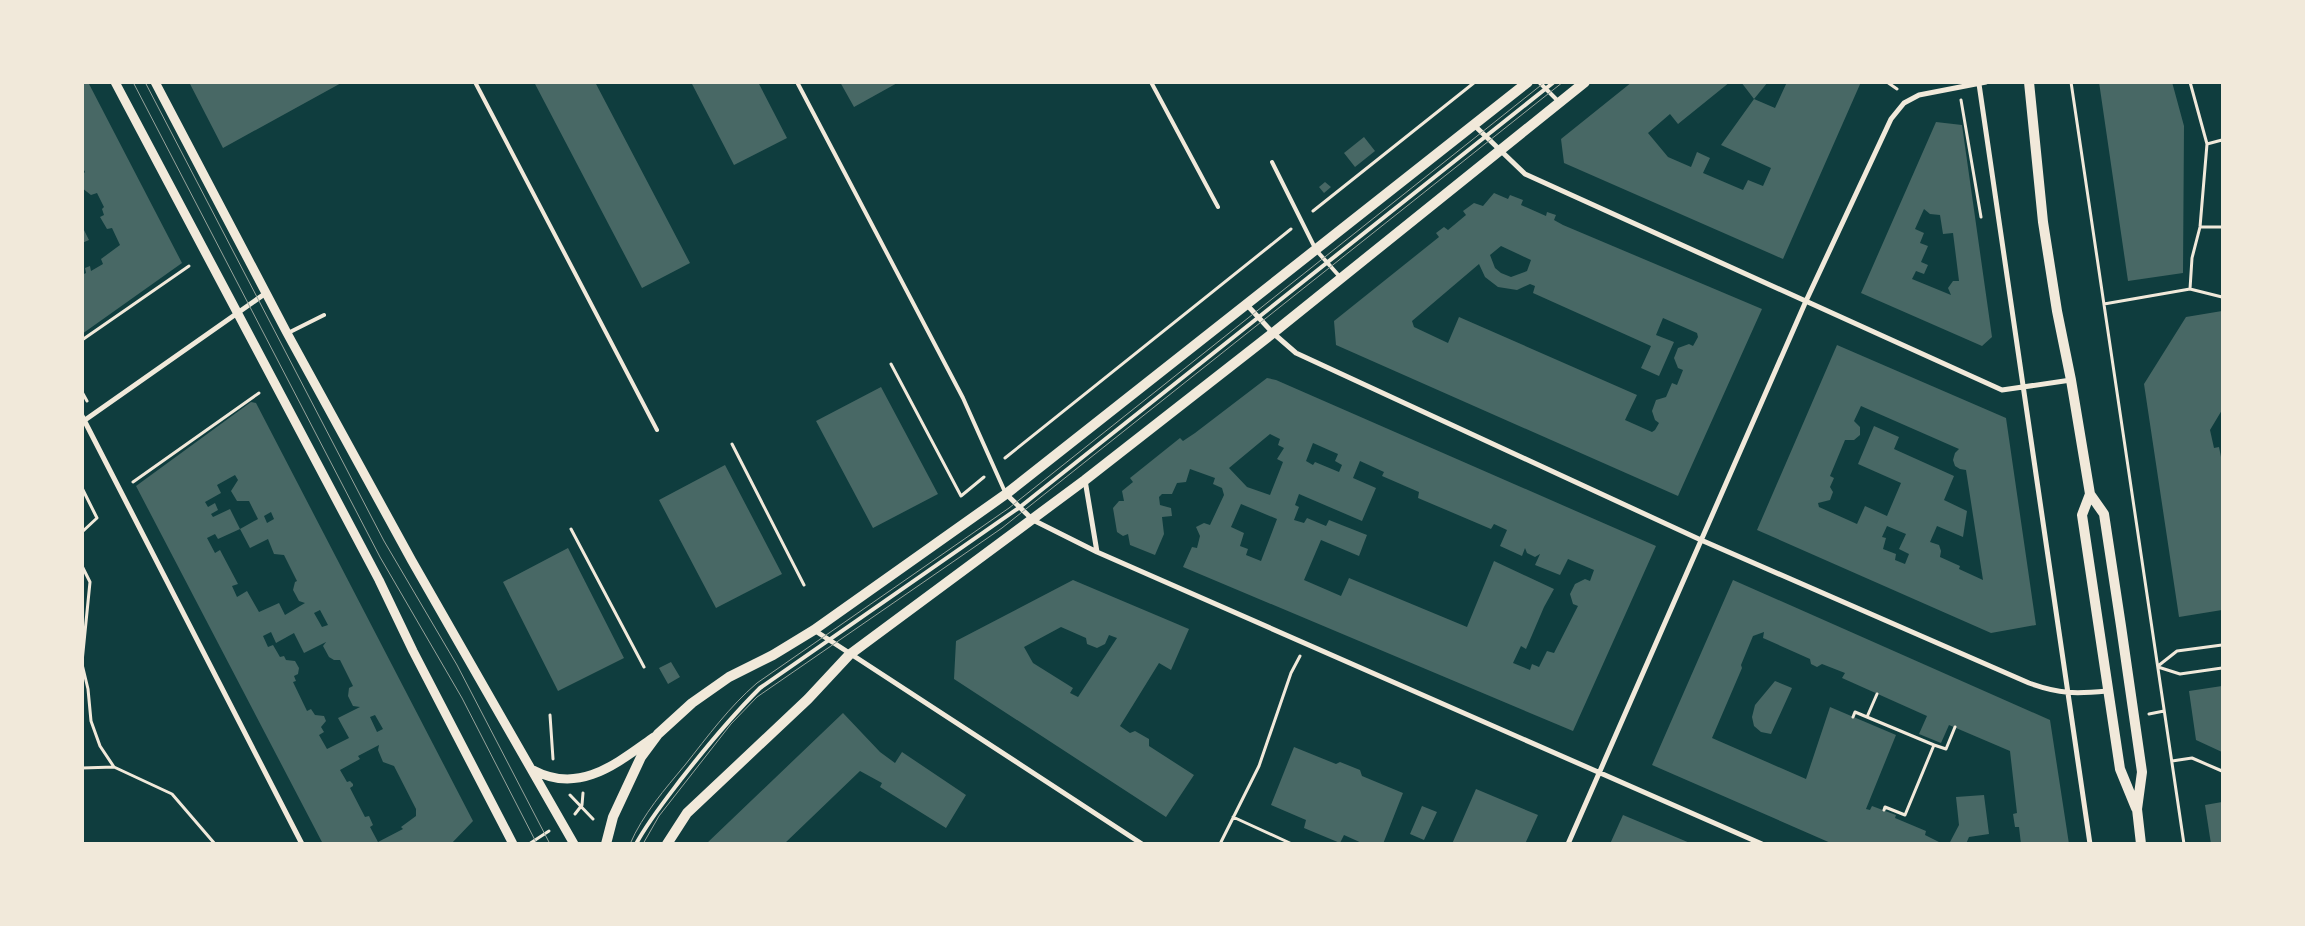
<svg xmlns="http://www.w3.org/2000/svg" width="2305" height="926" font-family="Montserrat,sans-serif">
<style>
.building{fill:#486865;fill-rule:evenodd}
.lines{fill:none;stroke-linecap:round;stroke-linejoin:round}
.path{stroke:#f1e9da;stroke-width:3}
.service{stroke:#f1e9da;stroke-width:4}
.minor{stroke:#f1e9da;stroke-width:5}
.tertiary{stroke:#f1e9da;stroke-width:9}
.secondary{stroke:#f1e9da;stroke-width:10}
.tram{stroke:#97a49c;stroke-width:1}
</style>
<rect width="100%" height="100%" fill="#0f3d3e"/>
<!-- building -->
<path class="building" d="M 82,82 L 88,82 L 182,263 L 82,334 L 82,275 L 86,273 L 85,268 L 90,266 L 91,271 L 103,264 L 101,259 L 120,245 L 112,228 L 107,229 L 100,217 L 104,215 L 102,209 L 104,207 L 97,193 L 91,195 L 82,188 L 82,175 L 85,172 L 82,166 Z
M 189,82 L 343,82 L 223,148 Z
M 534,82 L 595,82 L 690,263 L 642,288 Z
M 691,82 L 758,82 L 787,138 L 734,165 Z
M 840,82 L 899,82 L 854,107 Z
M 1632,82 L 1730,82 L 1678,124 L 1670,114 L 1648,133 L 1668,157 L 1691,167 L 1697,152 L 1710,158 L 1703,173 L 1743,190 L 1748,180 L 1763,186 L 1771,168 L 1721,145 L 1754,99 L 1775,108 L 1787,82 L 1861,82 L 1783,259 L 1564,163 L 1561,139 Z
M 1741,82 L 1768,82 L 1754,99 Z
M 2099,82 L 2172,82 L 2184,126 L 2183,273 L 2128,281 Z
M 1936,122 L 1962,125 L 1992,337 L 1982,346 L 1861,293 ZM 1924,209 L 1930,214 L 1940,215 L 1943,234 L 1953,233 L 1959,281 L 1953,281 L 1948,288 L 1951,295 L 1912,279 L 1916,271 L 1924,274 L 1928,265 L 1921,262 L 1928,246 L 1920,243 L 1924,233 L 1915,229 Z
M 1364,137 L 1375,151 L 1355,167 L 1344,153 Z
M 1325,182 L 1331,187 L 1324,193 L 1319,187 Z
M 1494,193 L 1508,199 L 1510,195 L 1523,200 L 1521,205 L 1546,216 L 1547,212 L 1556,215 L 1554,220 L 1563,225 L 1762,309 L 1678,496 L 1336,345 L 1334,321 L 1439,237 L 1436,233 L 1444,227 L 1448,230 L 1466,215 L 1463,211 L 1474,203 L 1483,206 ZM 1501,246 L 1531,260 L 1527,271 L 1511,277 L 1501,273 L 1495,268 L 1490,255 ZM 1479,264 L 1485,277 L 1498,287 L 1517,290 L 1530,284 L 1535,286 L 1533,293 L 1651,346 L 1641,368 L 1659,376 L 1674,342 L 1656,335 L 1663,318 L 1697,333 L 1698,337 L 1693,346 L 1689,344 L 1678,348 L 1674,358 L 1678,368 L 1683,370 L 1677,385 L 1672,383 L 1666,397 L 1656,400 L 1652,411 L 1655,420 L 1659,423 L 1655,430 L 1652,432 L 1625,420 L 1637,395 L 1459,317 L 1448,343 L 1414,327 L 1412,321 Z
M 82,226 L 89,240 L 82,243 Z
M 2222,311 L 2222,410 L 2210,430 L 2214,448 L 2219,447 L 2222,462 L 2222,610 L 2179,617 L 2144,384 L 2186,317 Z
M 1837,345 L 2006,418 L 2036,625 L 1991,633 L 1757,530 ZM 1861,406 L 1959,449 L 1955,453 L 1953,460 L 1955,466 L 1960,469 L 1966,470 L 1983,580 L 1959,569 L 1960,566 L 1940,557 L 1941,551 L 1939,545 L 1930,542 L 1937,526 L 1963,537 L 1967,511 L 1944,500 L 1954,476 L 1894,449 L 1899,437 L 1874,426 L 1858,464 L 1901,483 L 1887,516 L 1865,506 L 1857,524 L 1819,507 L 1818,503 L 1830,500 L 1833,492 L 1830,487 L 1834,478 L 1830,476 L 1845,440 L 1854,440 L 1860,435 L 1860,427 L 1854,421 ZM 1887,526 L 1906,534 L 1899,549 L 1909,554 L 1905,564 L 1895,560 L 1896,554 L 1883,549 L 1886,538 L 1882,537 Z
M 1267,378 L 1276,380 L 1656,546 L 1573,731 L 1183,567 L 1192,547 L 1197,548 L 1200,536 L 1196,527 L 1204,523 L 1210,525 L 1224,495 L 1222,488 L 1213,484 L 1215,478 L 1190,469 L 1186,482 L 1177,483 L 1172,494 L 1162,494 L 1159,497 L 1160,505 L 1171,508 L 1172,516 L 1162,517 L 1164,534 L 1155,555 L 1130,545 L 1128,534 L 1123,536 L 1117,532 L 1113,508 L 1119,501 L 1124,501 L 1122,491 L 1133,482 L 1130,478 L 1180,438 L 1183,441 L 1195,433 ZM 1270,434 L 1280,439 L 1278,445 L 1284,448 L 1277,459 L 1283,462 L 1270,495 L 1247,487 L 1229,468 ZM 1313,443 L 1338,454 L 1335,461 L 1342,465 L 1339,472 L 1315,462 L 1313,465 L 1306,461 ZM 1360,461 L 1384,472 L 1382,476 L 1419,492 L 1418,498 L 1491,529 L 1494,524 L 1507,530 L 1500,546 L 1522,556 L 1525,548 L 1527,553 L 1535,557 L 1540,554 L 1535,565 L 1560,575 L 1568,559 L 1594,570 L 1590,581 L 1585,579 L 1575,584 L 1570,594 L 1573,604 L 1578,606 L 1554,653 L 1547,651 L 1539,667 L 1532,664 L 1530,670 L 1513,663 L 1521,646 L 1526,649 L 1544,607 L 1554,589 L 1494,561 L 1467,627 L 1349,578 L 1341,596 L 1304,580 L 1321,540 L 1359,556 L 1367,535 L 1329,520 L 1326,526 L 1307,518 L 1304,523 L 1294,520 L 1299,507 L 1295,505 L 1299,494 L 1362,521 L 1376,488 L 1353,478 ZM 1241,504 L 1277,519 L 1261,561 L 1246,555 L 1248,549 L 1240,546 L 1244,533 L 1231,527 Z
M 881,387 L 938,494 L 873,528 L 816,421 Z
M 251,402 L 256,403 L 473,821 L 451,844 L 323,844 L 136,486 ZM 235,475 L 238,480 L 231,491 L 237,501 L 249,501 L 258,519 L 240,529 L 250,548 L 268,539 L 274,554 L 284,555 L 297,581 L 295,582 L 293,590 L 299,601 L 305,603 L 285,615 L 279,603 L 259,612 L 247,591 L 237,597 L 232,586 L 238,584 L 220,550 L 215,553 L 207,538 L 215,534 L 218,539 L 240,529 L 230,509 L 213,517 L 211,514 L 218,510 L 215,503 L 208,507 L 205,502 L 221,493 L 217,485 ZM 271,512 L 274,519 L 267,523 L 264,516 ZM 320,610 L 328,625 L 322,627 L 314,613 ZM 271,632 L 276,643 L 294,633 L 304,653 L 326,642 L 323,646 L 329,657 L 334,660 L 340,660 L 353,686 L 349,688 L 348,696 L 353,706 L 360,707 L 338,718 L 349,738 L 327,749 L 319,735 L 324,732 L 321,727 L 326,721 L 324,716 L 315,715 L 311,709 L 307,711 L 293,682 L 296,681 L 294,676 L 298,674 L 299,668 L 295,661 L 286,660 L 284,656 L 280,657 L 273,645 L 268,647 L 263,636 ZM 375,715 L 383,729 L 377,732 L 370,717 ZM 379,745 L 378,750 L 383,762 L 394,766 L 416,809 L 416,816 L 401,827 L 403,829 L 378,842 L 370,827 L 373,825 L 369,816 L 365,817 L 350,788 L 353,786 L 353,784 L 350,781 L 347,782 L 340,770 L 360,759 L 358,756 Z
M 725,465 L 782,574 L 716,608 L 659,500 Z
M 568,548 L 624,658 L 558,691 L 503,582 Z
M 1073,580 L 1189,629 L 1171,670 L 1159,663 L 1120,726 L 1130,733 L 1135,731 L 1149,739 L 1149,746 L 1194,775 L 1166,817 L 954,679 L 956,641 ZM 1061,627 L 1086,638 L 1087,644 L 1097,648 L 1105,644 L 1109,635 L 1117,638 L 1078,697 L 1070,693 L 1073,688 L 1033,663 L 1024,647 Z
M 1733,580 L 2050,720 L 2069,844 L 2021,844 L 2019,827 L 2015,827 L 2013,814 L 2017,813 L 2010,751 L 1949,725 L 1941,743 L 1919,734 L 1927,716 L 1842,678 L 1845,673 L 1822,664 L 1817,667 L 1811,664 L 1810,659 L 1763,638 L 1764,632 L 1753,636 L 1741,665 L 1742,668 L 1712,738 L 1806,779 L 1830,707 L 1896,735 L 1866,809 L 1870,810 L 1872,806 L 1896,815 L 1895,818 L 1926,831 L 1925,835 L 1943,844 L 1833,844 L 1652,765 Z
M 671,662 L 680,677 L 668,684 L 659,668 Z
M 1775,681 L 1792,688 L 1771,734 L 1761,732 L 1754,726 L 1752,717 L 1755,705 Z
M 2222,686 L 2222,752 L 2196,740 L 2189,691 Z
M 843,713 L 880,752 L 895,763 L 902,752 L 966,795 L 946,828 L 880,787 L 882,783 L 860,771 L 784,844 L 706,844 Z
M 1294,747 L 1336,764 L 1340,762 L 1360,770 L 1362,776 L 1403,793 L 1383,844 L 1364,844 L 1344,835 L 1340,843 L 1304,828 L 1306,820 L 1271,805 Z
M 1476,789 L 1538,815 L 1525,844 L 1452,844 Z
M 1984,795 L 1989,834 L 1969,837 L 1966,844 L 1949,844 L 1959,825 L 1956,797 Z
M 2222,802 L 2222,844 L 2211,844 L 2205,805 Z
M 1422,806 L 1437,812 L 1424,840 L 1410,834 Z
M 1623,815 L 1690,843 L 1690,844 L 1610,844 Z"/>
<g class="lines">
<!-- path -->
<path class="path" d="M 1887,82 L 1897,89
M 2071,82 L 2184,844
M 1961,100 L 1981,217
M 2207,144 L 2222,140
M 1313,211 L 1475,82
M 2200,227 L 2222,227
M 2190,289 L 2222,297
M 2104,304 L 2190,289 L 2192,258 L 2200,227 L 2207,144 L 2190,82
M 82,340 L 189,266
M 891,364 L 961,496 L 984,477
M 82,392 L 87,401
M 732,444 L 804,585
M 1005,458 L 1291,229
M 133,482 L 259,393
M 82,488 L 97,518 L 82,532
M 571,529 L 644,667
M 82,566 L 90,582 L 82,662
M 82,664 L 88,689 L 91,721 L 100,746 L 114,767
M 2158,666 L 2177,651 L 2222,645
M 2158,667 L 2180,674 L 2222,668
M 2149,714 L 2164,711
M 550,715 L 553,759
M 1853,717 L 1855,712 L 1934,745
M 1867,717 L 1877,694
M 2172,761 L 2192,758 L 2222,771
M 82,768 L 114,767 L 172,794 L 215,844
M 570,795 L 593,819
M 1884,810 L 1885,807 L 1905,815 L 1934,745 L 1946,749 L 1955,727
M 575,814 L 582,805 L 583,793
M 1233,817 L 1292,844
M 529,844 L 549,831
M 1220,844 L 1259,766 L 1291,673 L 1300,656"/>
<!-- service -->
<path class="service" d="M 475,82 L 657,430
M 797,82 L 963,398 L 1005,492
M 1151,82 L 1218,207
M 1539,82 L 1559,102
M 1272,162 L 1316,250 L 1340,277
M 288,333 L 324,315
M 636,844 C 649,820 666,799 682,778 C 707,746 732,716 760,688 L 1020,507 L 1554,82"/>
<!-- minor -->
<path class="minor" d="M 1979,84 L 2090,844
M 1475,126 L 1525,174 L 2002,390 L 2071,380
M 1247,305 L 1273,333 L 1296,353 L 1701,540 L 2029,683 C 2060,694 2075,694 2107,691
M 82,416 L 302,844
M 85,420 L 266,293
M 1085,480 L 1097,552
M 1006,494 L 1033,520 L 1097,552 L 1762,844
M 814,630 L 1142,844
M 1568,844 L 1806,301 L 1891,119 L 1904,103 L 1919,95 L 1986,82"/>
<!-- tertiary -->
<path class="tertiary" d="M 115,82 L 379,580 L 413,651 L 513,844
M 155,82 L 287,333 L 412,561 L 574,844
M 533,770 C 580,795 617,763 654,737"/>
<!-- secondary -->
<path class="secondary" d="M 2029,82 L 2043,222 L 2057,311 L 2071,380 L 2090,494 L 2104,514 L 2121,626 L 2142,772 L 2137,809 L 2141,844
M 2090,494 L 2082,515 L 2120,769 L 2136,808
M 606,844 L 613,817 L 641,757 L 658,734 L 692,703 L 729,677 L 773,655 L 814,630 L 1006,494 L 1528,82
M 667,844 L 687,813 L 808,699 L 849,655 L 1085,480 L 1273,333 L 1585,82"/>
<!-- tram -->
<path class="tram" d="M 133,82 L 380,557 L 462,698 L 537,844
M 145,82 L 384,541 L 457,665 L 550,844
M 630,844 C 643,814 665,789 685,765 C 708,736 729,707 757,683 L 1009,508 L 1545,82
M 643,844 L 659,816 L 731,724 L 757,697 L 1002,528 L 1563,82"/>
</g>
<!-- border -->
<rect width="2305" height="926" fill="none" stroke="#f1e9da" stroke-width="168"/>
</svg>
